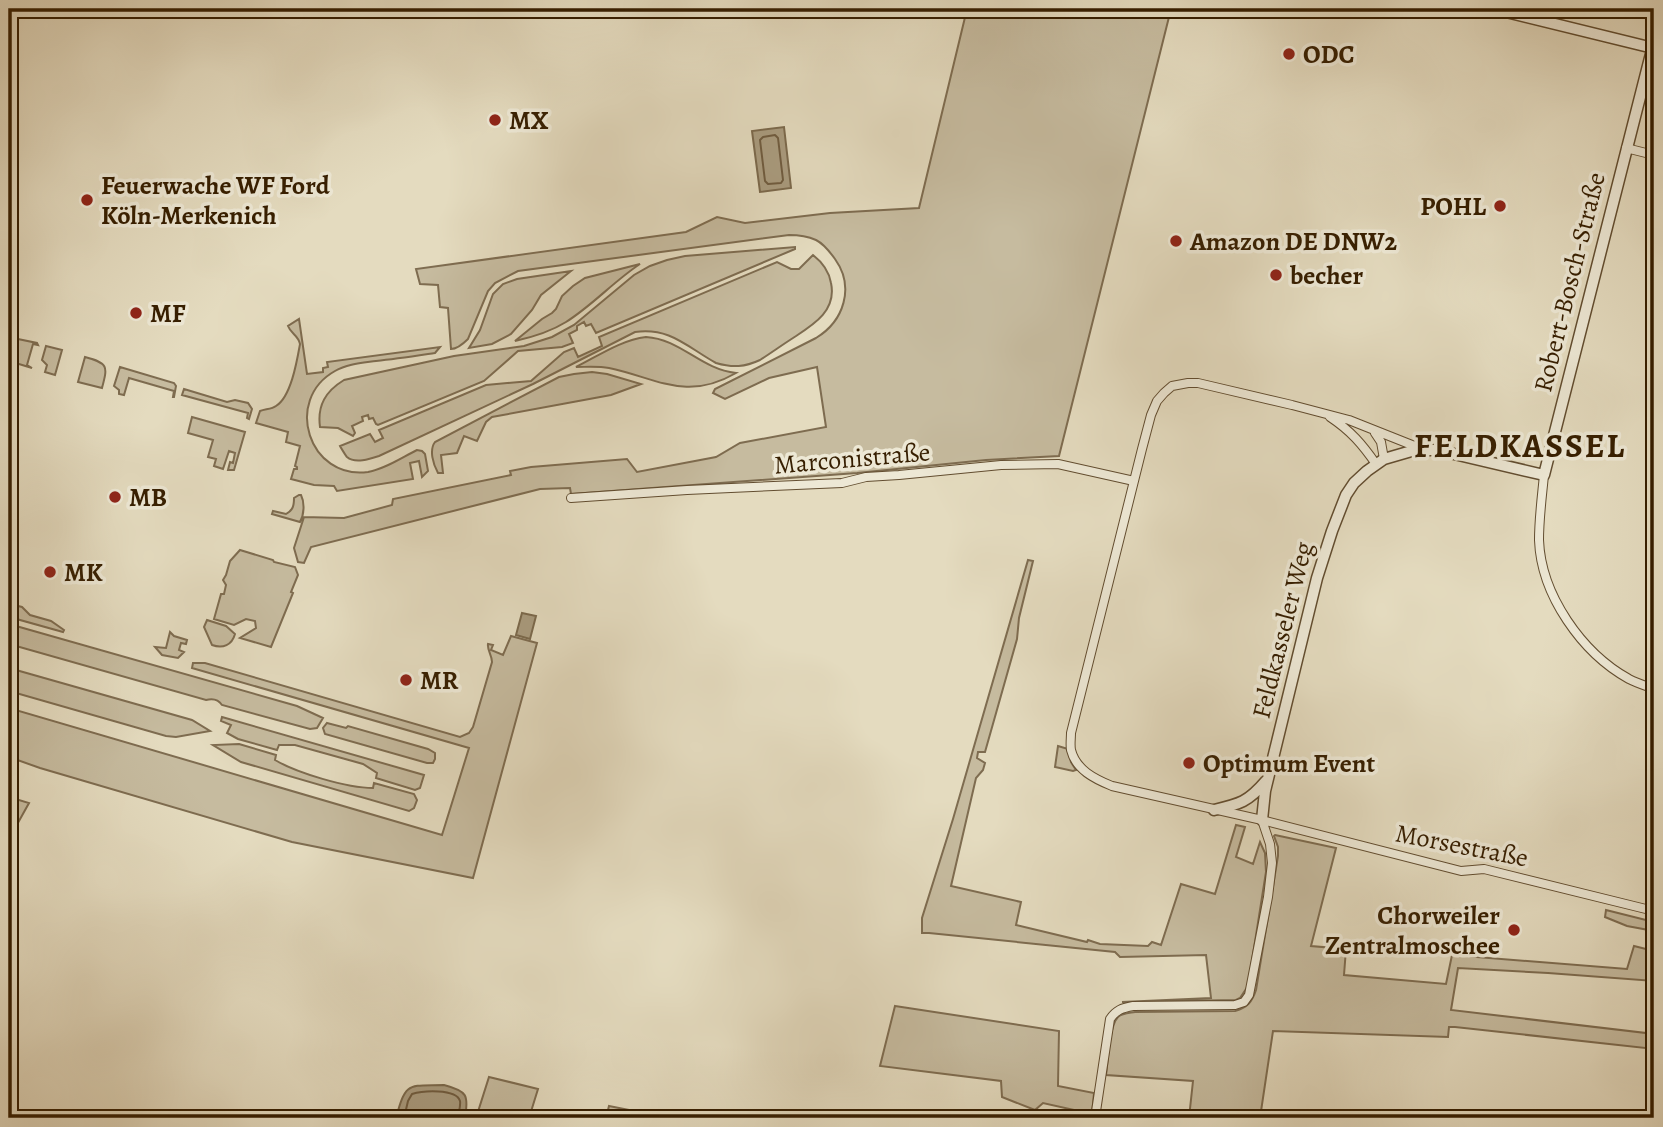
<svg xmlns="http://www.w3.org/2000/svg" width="1663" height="1127" font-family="Alegreya,serif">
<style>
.green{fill:#c6bb9f;stroke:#7e6c50;stroke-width:2}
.water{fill:#a99b7e;stroke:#7b694c;stroke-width:2}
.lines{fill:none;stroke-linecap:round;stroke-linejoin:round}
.shore{stroke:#705c3f;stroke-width:2}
.minor-casing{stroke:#624d30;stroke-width:10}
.tertiary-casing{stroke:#624d30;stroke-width:13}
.minor{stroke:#ede8d5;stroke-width:8}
.tertiary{stroke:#ede8d5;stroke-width:10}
.poi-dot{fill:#8f2418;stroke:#ede8d5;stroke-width:2.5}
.labels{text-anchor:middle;stroke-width:7;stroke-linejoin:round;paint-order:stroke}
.poi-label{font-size:26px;font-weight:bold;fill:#361e00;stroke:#ede8d5;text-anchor:start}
.street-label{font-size:26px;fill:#361e00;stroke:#ede8d5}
.district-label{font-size:33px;font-weight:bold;letter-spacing:2px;fill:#361e00;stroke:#ede8d5}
</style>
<rect width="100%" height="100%" fill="#e4dbbf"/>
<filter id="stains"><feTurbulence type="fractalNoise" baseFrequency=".00286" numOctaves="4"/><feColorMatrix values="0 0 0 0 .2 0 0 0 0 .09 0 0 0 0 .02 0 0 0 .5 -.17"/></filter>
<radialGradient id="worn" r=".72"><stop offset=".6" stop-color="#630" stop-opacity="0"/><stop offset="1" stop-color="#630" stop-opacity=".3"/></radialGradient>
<!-- green -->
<path class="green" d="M 967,9 L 1171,9 L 1059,456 L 986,460 L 857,473 L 571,494 L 570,488 L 540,489 L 311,547 L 304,563 L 298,562 L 294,548 L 304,517 L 344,518 L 392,505 L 393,499 L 511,475 L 510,471 L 531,467 L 627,459 L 637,472 L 716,457 L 740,443 L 826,427 L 817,367 L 769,378 L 725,399 L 713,393 L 715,389 L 816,338 C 844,321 855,287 835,259 C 830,252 824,244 816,240 C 807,236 799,235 789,235 L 518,271 L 495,283 L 488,291 L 468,339 C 464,343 458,349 451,349 L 448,308 L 440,307 L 438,285 L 420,284 L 416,269 L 686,232 L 717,217 L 745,223 L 830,213 L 919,208 Z
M 795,247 L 795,249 L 596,333 L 591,324 L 586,326 L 584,322 L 577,326 L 577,330 L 569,334 L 573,343 L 562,347 L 518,351 L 484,381 L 378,425 L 376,424 L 373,418 L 369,419 L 368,415 L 362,417 L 363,421 L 352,426 L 355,433 L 353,436 L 338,428 L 320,427 C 317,405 326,391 344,380 L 454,356 L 524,346 L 552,337 L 574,325 L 634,275 L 650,266 L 667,260 L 685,256 Z
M 813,255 C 822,262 829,271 831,283 C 837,311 813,325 793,338 C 782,345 771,353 760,360 C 745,367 733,368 716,363 C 687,347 670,327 635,332 L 533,384 L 379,456 C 370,459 355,464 347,457 C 346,456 341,448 340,446 L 370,434 L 375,442 L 383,438 L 379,430 L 486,385 L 531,381 L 564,352 L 574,348 L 578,357 L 602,346 L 599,337 L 777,262 L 791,269 L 799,269 Z
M 640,264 C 614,281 593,305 566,322 C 550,332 533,337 515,341 L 542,319 L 552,313 L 556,309 L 562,296 L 573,286 L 585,278 Z
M 571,271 L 541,295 L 532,310 L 511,334 L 492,344 L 469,348 L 480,330 L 493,294 L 503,284 L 517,279 Z
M 299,319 L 307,374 L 323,372 L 323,368 L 328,367 L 327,362 L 440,347 L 435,353 C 415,356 396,359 376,361 C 362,363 347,364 335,371 C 283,400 309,480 368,472 C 385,469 401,458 417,450 L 422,451 L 425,454 L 428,471 L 422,477 L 419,461 L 410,463 L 413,479 L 337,491 L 334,486 L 314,485 L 291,479 L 294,469 L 297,469 L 297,467 L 295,466 L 300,446 L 286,442 L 288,432 L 256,423 L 260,411 C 266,409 272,409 276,406 C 291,397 297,361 300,344 C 298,335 291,334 288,326 Z
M 646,337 C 681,339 700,369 736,373 C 686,402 657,378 609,368 C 598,366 587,367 576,367 C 598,356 621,340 646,337 Z
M 13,338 L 37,343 L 38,345 L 33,344 L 27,365 L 32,368 L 9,361 L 9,352 Z
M 46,346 L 62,350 L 55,375 L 45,372 L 47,365 L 42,360 Z
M 85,357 C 108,363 108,366 102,388 L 78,382 Z
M 120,367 L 174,383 L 176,386 L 174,397 L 173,397 L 174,391 L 129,378 L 124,395 L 119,394 L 119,390 L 114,386 Z
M 592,372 L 607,374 L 641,384 L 611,395 L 492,417 L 486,422 L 477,441 L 464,436 L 457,453 L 441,455 L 443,473 L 438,473 C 433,464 429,450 435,442 L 559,377 L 574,374 Z
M 184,389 L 227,402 L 235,400 L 248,403 L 252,409 L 249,419 L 247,418 L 248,413 L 182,395 Z
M 192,417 L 245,432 L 234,470 L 228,470 L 230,462 L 233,463 L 235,453 L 229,451 L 223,469 L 214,466 L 216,459 L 208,457 L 213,440 L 188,433 Z
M 299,495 L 301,495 C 305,503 304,515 300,522 L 272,514 L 273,511 L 286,514 C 293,510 294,506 294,498 Z
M 240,550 L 273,560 L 274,562 L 295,567 L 298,575 L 291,592 L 293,593 L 271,647 L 240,638 L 256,628 L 255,621 L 246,619 L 234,625 L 214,619 L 221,594 L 224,594 L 226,585 L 223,580 L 226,575 L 230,561 Z
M 1028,560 L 1033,561 L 1019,618 L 1017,639 L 985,752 L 978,752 L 977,758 L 985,763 L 983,770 L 976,778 L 951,886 L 1021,902 L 1016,925 L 1087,942 L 1088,940 L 1100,944 L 1148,946 L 1152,942 L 1161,945 L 1181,884 L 1215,894 L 1236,825 L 1245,827 L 1236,857 L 1253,864 L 1260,842 L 1265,853 L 1266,872 L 1248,986 L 1240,998 L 1236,1000 L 1122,1002 L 1211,998 L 1206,955 L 1120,957 L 1115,952 L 929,933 L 922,933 L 922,918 L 953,819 Z
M 14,605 L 22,607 L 30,615 L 51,621 L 64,630 L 63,632 L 13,618 L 9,614 L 9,610 L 13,611 Z
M 207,620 L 226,626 L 235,634 C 232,645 223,649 212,645 L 204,627 Z
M 9,624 L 297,706 L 323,718 L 317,728 L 310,729 L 222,705 C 218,699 213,698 206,700 L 9,644 Z
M 170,632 L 174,636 L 187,640 L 186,644 L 181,643 L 179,650 L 184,652 L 178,658 L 162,655 L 155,647 L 166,648 Z
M 511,636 L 537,643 L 473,878 L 292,842 L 40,768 L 9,757 L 9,708 L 442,835 L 469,748 L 192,668 L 193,663 L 205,663 L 460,737 L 469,733 L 473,727 L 492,662 C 492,655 487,650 488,644 L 493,645 L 491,650 L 503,655 Z
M 9,668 L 192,720 L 210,731 L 176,737 L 166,736 L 9,691 Z
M 222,717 L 424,775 L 420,788 L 415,790 L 376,778 L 377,773 L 363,764 L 295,745 L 279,745 L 277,750 L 238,739 L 227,733 L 231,725 L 221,721 Z
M 327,723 L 346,728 L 348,726 L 428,749 L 435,753 L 435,759 L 433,763 L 427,763 L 325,734 L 323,728 Z
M 239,744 L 276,755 L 275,760 C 297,773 347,788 373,788 L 374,783 L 414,794 L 417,800 L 414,808 L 409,811 L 241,762 L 213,745 Z
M 1058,746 L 1068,749 L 1071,762 L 1076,770 L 1073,771 L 1055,767 Z
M 9,797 L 29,803 L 9,839 Z
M 1275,835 L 1336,848 L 1311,946 L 1346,949 L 1344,975 L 1446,984 L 1452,955 L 1627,969 L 1634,946 L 1654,951 L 1654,981 L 1548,973 L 1458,968 L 1451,1010 L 1654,1034 L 1654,1049 L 1455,1027 L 1449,1027 L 1448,1037 L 1273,1031 L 1260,1118 L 1189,1118 L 1193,1081 L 1106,1075 C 1108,1062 1109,1026 1118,1017 C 1122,1013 1129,1013 1135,1012 L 1235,1011 C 1248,1007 1252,1002 1256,990 L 1278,856 L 1278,847 L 1274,836 Z
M 1606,910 L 1654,922 L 1654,931 L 1627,926 L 1605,917 Z
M 895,1006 L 1059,1031 L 1058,1086 L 1094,1093 L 1092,1114 L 1043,1103 L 1035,1110 L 1002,1097 L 1001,1081 L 880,1066 Z
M 489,1077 L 538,1089 L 529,1118 L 476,1118 Z
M 609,1106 L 669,1118 L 606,1118 Z"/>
<!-- water -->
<path class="water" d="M 784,127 L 791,188 L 760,192 L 752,131 Z
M 522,613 L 536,616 L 530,639 L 516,635 Z
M 444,1085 C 467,1091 469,1095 465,1118 L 396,1118 C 406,1081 408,1086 444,1085 Z"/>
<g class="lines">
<!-- shore -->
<path class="shore" d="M 775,135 L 778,138 L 783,180 L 781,183 L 768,184 L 765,181 L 760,140 L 763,137 Z
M 404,1118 L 408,1101 L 412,1094 C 422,1091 456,1088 460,1101 C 461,1106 458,1114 458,1118"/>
<defs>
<path id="minor" d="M 1626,148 L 1654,155
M 1330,417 C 1351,431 1362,444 1376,464
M 1375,433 L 1381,442 L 1384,459
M 1422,449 L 1349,420 L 1292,405 L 1198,383 L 1188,383 L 1172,386 L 1164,393 L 1157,401 L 1151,415 L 1142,449 L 1071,733 C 1071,738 1070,745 1071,750 C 1076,770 1095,779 1112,786 L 1262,820 L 1461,871 L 1484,869 L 1654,911
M 1544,475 C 1542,496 1539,518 1539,540 C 1541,595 1582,653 1629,679 C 1637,683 1646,686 1654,689
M 571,498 L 687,490 L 842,483 L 866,477 L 899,475 L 1001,465 L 1058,464 L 1134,481
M 1095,1118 L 1110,1019 C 1116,1010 1122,1008 1133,1006 L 1235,1005 L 1244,1002 L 1249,995 L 1268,897 L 1272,863 L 1270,844 L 1262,820"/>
<path id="tertiary" d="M 1494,9 L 1653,48
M 1214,810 C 1240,804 1248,802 1266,781
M 1262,820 L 1265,791 L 1317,578 L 1332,531 L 1346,495 L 1354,483 L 1367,471 L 1384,459 L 1415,450 L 1437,450 L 1544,475 L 1654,42"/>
</defs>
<!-- minor casing -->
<use href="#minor" class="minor-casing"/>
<!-- tertiary casing -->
<use href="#tertiary" class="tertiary-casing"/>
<!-- minor -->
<use href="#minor" class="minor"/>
<!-- tertiary -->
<use href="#tertiary" class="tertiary"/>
</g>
<!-- markers -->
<g class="poi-dot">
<circle cx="1289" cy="54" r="7"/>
<circle cx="495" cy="120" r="7"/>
<circle cx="87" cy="200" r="7"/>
<circle cx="1500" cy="206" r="7"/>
<circle cx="1176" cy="241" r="7"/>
<circle cx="1276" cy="275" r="7"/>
<circle cx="136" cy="313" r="7"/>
<circle cx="115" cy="497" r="7"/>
<circle cx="50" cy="572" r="7"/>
<circle cx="406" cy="680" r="7"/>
<circle cx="1189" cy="763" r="7"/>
<circle cx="1514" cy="930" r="7"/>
</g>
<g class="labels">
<!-- poi labels -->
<g class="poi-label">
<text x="1303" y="63">ODC</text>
<text x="509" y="129">MX</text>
<text x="101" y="194">Feuerwache WF Ford<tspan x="101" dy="30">Köln-Merkenich</tspan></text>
<text x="1486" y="215" text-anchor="end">POHL</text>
<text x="1190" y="250">Amazon DE DNW2</text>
<text x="1290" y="284">becher</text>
<text x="150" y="322">MF</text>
<text x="129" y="506">MB</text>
<text x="64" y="581">MK</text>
<text x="420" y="689">MR</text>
<text x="1203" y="772">Optimum Event</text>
<text x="1500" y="924" text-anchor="end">Chorweiler<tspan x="1500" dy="30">Zentralmoschee</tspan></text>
</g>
<!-- street labels -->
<g class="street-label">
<text transform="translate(1569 282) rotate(-76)" y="9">Robert-Bosch-Straße</text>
<text transform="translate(852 458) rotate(-5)" y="9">Marconistraße</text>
<text transform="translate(1282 630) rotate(-76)" y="9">Feldkasseler Weg</text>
<text transform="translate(1462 845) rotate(11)" y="9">Morsestraße</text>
</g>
<!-- district labels -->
<g class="district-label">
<text x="1520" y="457">FELDKASSEL</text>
</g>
</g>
<!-- margin -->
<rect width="1663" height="1127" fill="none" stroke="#e4dbbf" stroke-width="35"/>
<rect x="10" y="10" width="1642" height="1106" fill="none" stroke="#361e00" stroke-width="3.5"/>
<rect x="18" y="18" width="1628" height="1092" fill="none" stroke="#361e00" stroke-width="2"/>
<rect width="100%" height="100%" filter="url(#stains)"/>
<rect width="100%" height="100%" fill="url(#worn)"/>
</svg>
